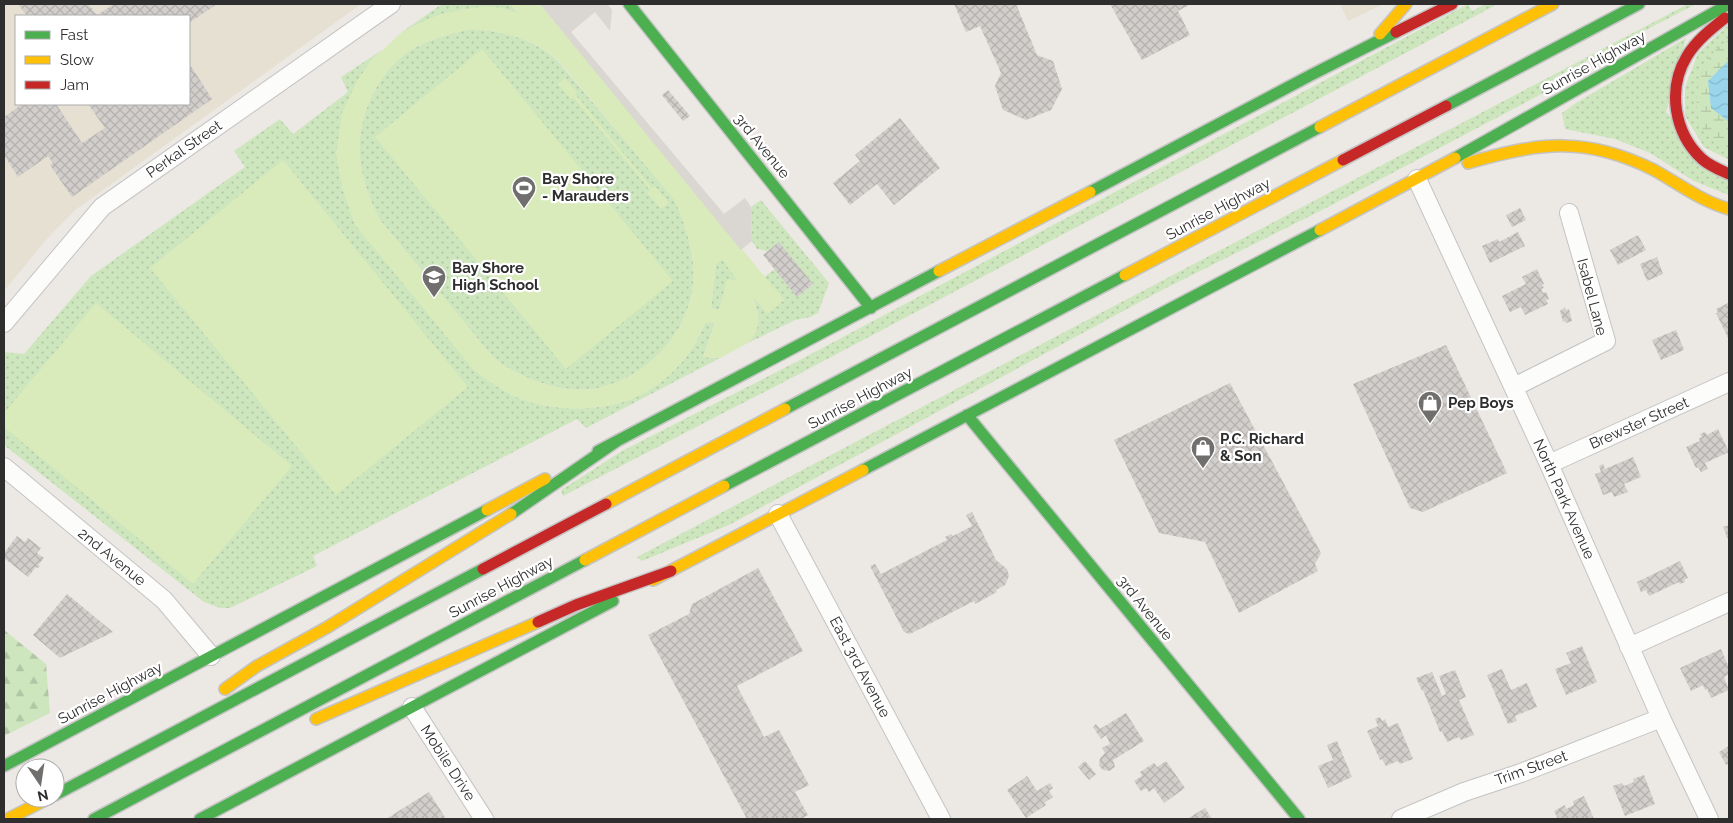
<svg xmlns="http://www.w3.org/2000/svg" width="1733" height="823" font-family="Raleway,sans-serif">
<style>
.education{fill:#e6e0d3;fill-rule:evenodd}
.green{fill:url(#green-dots)}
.forest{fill:url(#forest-firs)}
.wetland{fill:url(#wetland-marsh)}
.pitch{fill:#d9eabb;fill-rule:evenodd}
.plaza{fill:#dad6d2}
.water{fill:url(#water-waves)}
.building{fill:url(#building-cross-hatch)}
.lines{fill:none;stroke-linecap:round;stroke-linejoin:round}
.street-casing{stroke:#c5c4c5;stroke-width:20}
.fast-casing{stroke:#c5c4c5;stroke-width:14}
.slow-casing{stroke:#c5c4c5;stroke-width:14}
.jam-casing{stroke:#c5c4c5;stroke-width:14}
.street{stroke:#fcfcfb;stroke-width:18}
.fast{stroke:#4caf50;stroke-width:11}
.slow{stroke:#ffc107;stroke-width:11}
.jam{stroke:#c62828;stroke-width:11}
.labels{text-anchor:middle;stroke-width:4.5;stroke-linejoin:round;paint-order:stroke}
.street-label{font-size:15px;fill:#2e2e2e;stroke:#fff}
.poi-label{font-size:15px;font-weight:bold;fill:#2e2e2e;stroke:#fff;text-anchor:start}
</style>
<defs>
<pattern id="green-dots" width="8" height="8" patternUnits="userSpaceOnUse" patternTransform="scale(1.25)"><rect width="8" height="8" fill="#cee6be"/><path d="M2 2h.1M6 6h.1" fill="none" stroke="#b1c6a4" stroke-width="1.8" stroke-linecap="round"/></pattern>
<pattern id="forest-firs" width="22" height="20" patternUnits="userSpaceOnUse" patternTransform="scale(1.25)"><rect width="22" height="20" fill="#cee6be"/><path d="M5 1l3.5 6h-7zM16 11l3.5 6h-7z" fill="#b1c6a4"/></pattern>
<pattern id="wetland-marsh" width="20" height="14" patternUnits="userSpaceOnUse" patternTransform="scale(1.25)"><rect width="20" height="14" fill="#cee6be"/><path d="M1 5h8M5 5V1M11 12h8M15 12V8" fill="none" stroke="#b1c6a4"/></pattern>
<pattern id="water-waves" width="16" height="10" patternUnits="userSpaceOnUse" patternTransform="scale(1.25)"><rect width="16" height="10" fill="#99d6ec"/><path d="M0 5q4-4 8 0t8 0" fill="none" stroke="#84b8cb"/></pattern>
<pattern id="building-cross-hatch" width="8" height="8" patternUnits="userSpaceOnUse" patternTransform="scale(1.25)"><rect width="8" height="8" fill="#d1cecb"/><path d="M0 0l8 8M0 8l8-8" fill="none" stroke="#b4b1af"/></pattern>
</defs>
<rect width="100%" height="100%" fill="#ece8e4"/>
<!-- education -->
<path class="education" d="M 4,4 L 361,4 L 74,211 L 47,239 L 4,291 ZM 16,16 L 189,16 L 189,104 L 16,104 Z
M 1340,4 L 1384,4 L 1348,21 Z"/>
<!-- green -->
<path class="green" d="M 442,4 L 510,4 L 519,14 C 477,0 440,13 402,32 Z
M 1468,4 L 1472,11 L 1486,4 L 1498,4 L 799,374 L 563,496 L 561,490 L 622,451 L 798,361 Z
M 1688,4 L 1696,4 L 1554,78 L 1553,88 L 1328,207 L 1162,290 L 729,525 L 642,561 L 637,557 Z
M 1729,24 L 1729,160 L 1704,147 L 1685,116 L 1685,87 L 1698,53 Z
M 471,29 C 503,31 533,38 557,60 L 675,200 C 686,227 696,255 693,285 C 688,334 647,377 599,388 C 564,395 518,379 492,356 L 380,220 C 370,201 362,180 360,158 C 356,116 379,67 416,47 C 434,38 452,33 471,29 Z
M 1686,38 L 1666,112 L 1729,180 L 1729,195 L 1694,181 L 1650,153 L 1615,139 L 1565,129 L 1562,113 L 1576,103 Z
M 382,50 L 370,62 L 336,154 L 473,369 C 486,379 499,389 514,396 C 548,412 604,413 638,396 C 655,388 673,374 685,358 C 694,348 700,334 706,322 L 715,323 L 703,357 L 720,358 L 586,428 L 577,419 L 313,556 L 317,566 L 230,608 L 220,608 L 204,602 L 4,445 L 4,352 L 24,354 L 91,276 L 245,167 L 234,151 L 280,119 L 293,134 L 348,92 L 341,77 Z
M 761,200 L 829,283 L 818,313 L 810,317 L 795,320 L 748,343 C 762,327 759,313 752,295 L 784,300 L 764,277 L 775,269 L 797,297 L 813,284 L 779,243 L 768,251 L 757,249 L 752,241 L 751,207 Z
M 722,259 L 739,282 L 719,310 L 711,308 L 716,264 Z"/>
<!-- forest -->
<path class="forest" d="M 4,630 L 46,664 L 50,713 L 4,736 Z"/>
<!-- wetland -->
<path class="wetland" d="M 1729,40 L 1729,148 L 1728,149 C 1719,143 1705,135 1701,126 C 1690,98 1701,53 1729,40 Z"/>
<!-- pitch -->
<path class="pitch" d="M 510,4 L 540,4 L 784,300 L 767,314 L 753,297 L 759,319 L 757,329 L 752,338 L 748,343 L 720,358 L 703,357 L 715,324 L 706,322 C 700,334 694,348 685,358 C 673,374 655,388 638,396 C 604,413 548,412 514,396 C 499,389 486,379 473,369 L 355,225 L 343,191 L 336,154 L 342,113 L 357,81 L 370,62 L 402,32 L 428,19 L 444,13 L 485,6 L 503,8 L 518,13 ZM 471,29 C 503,31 533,38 558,60 L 675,201 C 686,227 696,255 693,285 C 688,334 647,377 599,388 C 564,395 518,379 492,356 L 380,220 C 370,201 362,180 360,158 C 356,116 379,67 416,47 C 434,38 452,33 471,29 ZM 722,259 L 738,281 L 727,279 L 719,310 L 711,308 L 716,264 Z
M 482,49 L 673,281 L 566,369 L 375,137 Z
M 565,78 L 577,92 L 575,94 L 652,188 L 655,186 L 669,203 L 661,209 L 647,193 L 650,190 L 573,97 L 571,99 L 558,84 Z
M 283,160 L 468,387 L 336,495 L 150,268 Z
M 96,303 L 292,466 L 193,584 L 4,427 L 4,413 Z"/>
<!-- plaza -->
<path class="plaza" d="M 540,4 L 607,4 L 612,10 L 610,31 L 595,12 L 571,32 L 724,214 L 745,198 L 751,207 L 752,241 L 741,250 Z"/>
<!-- water -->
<path class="water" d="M 1729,60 L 1729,122 L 1711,108 L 1708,81 Z"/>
<!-- building -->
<path class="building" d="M 18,4 L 88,4 L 97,15 L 114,4 L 217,4 L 189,23 L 189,16 L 27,16 Z
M 954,4 L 1016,4 L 1037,55 L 1053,61 L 1062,89 L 1051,110 L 1026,120 L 1003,110 L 995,86 L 1001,73 L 980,26 L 966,32 Z
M 1110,4 L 1191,4 L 1178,11 L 1190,35 L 1142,60 Z
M 191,66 L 212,99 L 72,197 L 50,165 L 53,163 L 48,156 L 18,177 L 4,155 L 4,117 L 22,104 L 56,104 L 82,143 L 105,128 L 88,104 L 189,104 L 189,68 Z
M 668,90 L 690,116 L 683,121 L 662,95 Z
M 900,118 L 940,168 L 894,205 L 877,184 L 850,205 L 833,183 L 860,161 L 855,155 Z
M 1520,208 L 1526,220 L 1512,227 L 1506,215 Z
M 1518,232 L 1525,246 L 1490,263 L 1482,246 L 1498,239 L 1499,242 Z
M 1638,235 L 1646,250 L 1618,265 L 1610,250 Z
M 779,242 L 813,284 L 797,297 L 763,255 Z
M 1657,257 L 1663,274 L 1647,281 L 1640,264 Z
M 1537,269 L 1544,284 L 1542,285 L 1544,288 L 1541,289 L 1543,293 L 1546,292 L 1549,299 L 1546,300 L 1548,304 L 1525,315 L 1521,307 L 1510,312 L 1502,296 L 1526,284 L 1522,277 Z
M 1728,303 L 1729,305 L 1729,340 L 1716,313 L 1718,313 L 1716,309 Z
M 1565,307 L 1566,310 L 1569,309 L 1572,321 L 1566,323 L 1565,321 L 1563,322 L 1560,311 Z
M 1676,330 L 1684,350 L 1661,360 L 1652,340 Z
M 1446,345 L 1507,473 L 1423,512 L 1410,508 L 1353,384 Z
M 1230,383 L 1321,553 L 1315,564 L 1318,571 L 1239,613 L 1205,542 L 1159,533 L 1114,440 Z
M 1718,429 L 1729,452 L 1705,463 L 1708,469 L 1701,472 L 1698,467 L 1696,468 L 1686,447 L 1700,441 L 1699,438 L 1702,437 L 1700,434 L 1705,432 L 1707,435 Z
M 1633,457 L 1641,477 L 1624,484 L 1628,492 L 1614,497 L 1612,492 L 1603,495 L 1595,474 L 1601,472 L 1599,466 L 1603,464 L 1605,469 Z
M 972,512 L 996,560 L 1007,569 L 1009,576 L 1005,585 L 996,590 L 997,592 L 975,604 L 974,601 L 910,634 L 904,632 L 870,566 L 875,564 L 881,574 L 947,540 L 945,537 L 951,534 L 953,536 L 972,526 L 966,515 Z
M 1729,525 L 1729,542 L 1723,527 Z
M 17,536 L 25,542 L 28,538 L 41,548 L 37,553 L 44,558 L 38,565 L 40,566 L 38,568 L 36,567 L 28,577 L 4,558 L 4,553 Z
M 1680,561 L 1688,578 L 1684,580 L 1685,582 L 1680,584 L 1679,582 L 1649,596 L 1646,590 L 1641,592 L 1637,582 Z
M 758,568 L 803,651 L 737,686 L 764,737 L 779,730 L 809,785 L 795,792 L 808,815 L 801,819 L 747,819 L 648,635 L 689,614 L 692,604 Z
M 67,594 L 113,632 L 60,658 L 33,635 Z
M 1582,646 L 1597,682 L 1566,695 L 1555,669 L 1571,663 L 1566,653 Z
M 1721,649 L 1729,668 L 1729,674 L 1724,677 L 1729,690 L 1711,698 L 1707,689 L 1705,690 L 1703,685 L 1691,691 L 1680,668 Z
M 1502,669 L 1511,690 L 1527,683 L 1537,707 L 1515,716 L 1517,721 L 1508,724 L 1487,675 Z
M 1455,670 L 1466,697 L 1459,700 L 1474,735 L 1461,740 L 1459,737 L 1447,742 L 1442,731 L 1440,732 L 1423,690 L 1422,691 L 1416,678 L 1432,672 L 1442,696 L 1446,694 L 1439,676 Z
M 1126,713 L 1144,741 L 1113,760 L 1115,767 L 1109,771 L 1103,770 L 1099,766 L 1100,758 L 1105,753 L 1102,748 L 1110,744 L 1106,735 L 1101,739 L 1093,727 L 1096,724 L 1100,729 Z
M 1380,717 L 1382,721 L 1385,719 L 1388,727 L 1398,723 L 1413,759 L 1400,764 L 1398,761 L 1386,766 L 1382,759 L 1380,760 L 1367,731 L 1378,726 L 1375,719 Z
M 1337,741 L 1352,777 L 1328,788 L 1318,766 L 1333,760 L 1327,745 Z
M 1729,746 L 1729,767 L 1728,764 L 1726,765 L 1719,752 Z
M 1085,761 L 1096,774 L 1089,780 L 1078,767 Z
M 1166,761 L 1185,788 L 1164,803 L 1154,788 L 1149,792 L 1146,788 L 1141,791 L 1134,781 L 1142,776 L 1140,772 L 1154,763 L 1157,767 Z
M 1644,775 L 1655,804 L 1625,816 L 1613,786 L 1622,783 L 1624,786 L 1634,782 L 1633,779 Z
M 1027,776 L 1037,791 L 1050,783 L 1053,788 L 1049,791 L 1053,797 L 1044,803 L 1046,805 L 1026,818 L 1007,790 Z
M 429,792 L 446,819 L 386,819 Z
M 1584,796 L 1594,819 L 1558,819 L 1554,811 L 1565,805 L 1566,809 L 1574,805 L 1573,801 Z
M 1205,808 L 1212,819 L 1187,819 Z"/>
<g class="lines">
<defs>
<path id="street" d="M 1417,179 L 1549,464 L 1661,718 L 1709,819
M 4,323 L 102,207 L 391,4
M 1514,387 L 1606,341 L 1569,213
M 1549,464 L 1729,382
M 4,467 L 164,600 L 211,656
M 778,514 L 941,819
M 1629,647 L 1729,602
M 412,707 L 484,819
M 1401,819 L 1464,792 L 1521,773 L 1661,718"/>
<path id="fast" d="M 629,4 L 871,308
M 1446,106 L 1639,4
M 1455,158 L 1729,4
M 1090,192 L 1311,75 L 1396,32
M 785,409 L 1320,127
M 967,415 L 1299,819
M 598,451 L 939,271
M 863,470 L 1320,230
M 724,486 L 1125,275
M 511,514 L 617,441
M 4,766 L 487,510
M 55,795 L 483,569
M 94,819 L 585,560
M 200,819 L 613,601"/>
<path id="slow" d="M 1380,34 L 1406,4
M 1320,127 L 1553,4
M 1468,163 C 1539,142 1586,136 1654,170 C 1679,184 1701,201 1729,209
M 1320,230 L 1455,158
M 939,271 L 1090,192
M 1125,275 L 1343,160
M 606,504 L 785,409
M 487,510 L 545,479
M 585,560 L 724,486
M 653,580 L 863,470
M 225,689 L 257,666 L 326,628 L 511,514
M 316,719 L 538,622
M 8,819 L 49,798"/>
<path id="jam" d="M 1725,18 C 1711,29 1696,41 1687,56 C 1667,89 1674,133 1702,159 C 1710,166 1720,170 1729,174
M 1396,32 L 1452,4
M 1343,160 L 1446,106
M 483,569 L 606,504
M 538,622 L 576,605 L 671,571"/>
</defs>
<!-- street casing -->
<use href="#street" class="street-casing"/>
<!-- fast casing -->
<use href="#fast" class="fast-casing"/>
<!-- slow casing -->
<use href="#slow" class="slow-casing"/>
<!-- jam casing -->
<use href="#jam" class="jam-casing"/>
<!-- street -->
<use href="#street" class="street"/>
<!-- fast -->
<use href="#fast" class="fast"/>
<!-- slow -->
<use href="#slow" class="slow"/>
<!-- jam -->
<use href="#jam" class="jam"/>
</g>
<!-- icons -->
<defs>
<symbol id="stadium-pin" viewBox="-11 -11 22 30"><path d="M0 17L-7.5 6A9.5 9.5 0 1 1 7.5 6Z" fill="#706f6e" stroke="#fff"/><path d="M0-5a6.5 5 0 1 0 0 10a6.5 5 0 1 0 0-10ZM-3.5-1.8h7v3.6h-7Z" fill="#fff"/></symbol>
<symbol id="school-pin" viewBox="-11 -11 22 30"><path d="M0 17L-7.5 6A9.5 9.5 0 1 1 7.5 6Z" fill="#706f6e" stroke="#fff"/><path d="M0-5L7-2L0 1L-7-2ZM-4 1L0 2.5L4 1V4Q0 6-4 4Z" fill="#fff"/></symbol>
<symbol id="shop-pin" viewBox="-11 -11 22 30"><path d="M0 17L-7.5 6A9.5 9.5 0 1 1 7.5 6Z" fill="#706f6e" stroke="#fff"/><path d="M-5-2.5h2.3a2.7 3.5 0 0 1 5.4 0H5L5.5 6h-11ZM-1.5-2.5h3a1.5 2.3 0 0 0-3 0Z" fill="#fff"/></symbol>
</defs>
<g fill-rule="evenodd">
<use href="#stadium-pin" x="510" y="174" width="28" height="38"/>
<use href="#school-pin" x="420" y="263" width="28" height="38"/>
<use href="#shop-pin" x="1416" y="389" width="28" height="38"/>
<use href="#shop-pin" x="1189" y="434" width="28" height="38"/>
</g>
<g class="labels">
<!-- street labels -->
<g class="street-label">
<text transform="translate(1594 63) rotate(-29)" y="5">Sunrise Highway</text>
<text transform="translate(762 146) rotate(51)" y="5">3rd Avenue</text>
<text transform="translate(184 149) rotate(-35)" y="5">Perkal Street</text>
<text transform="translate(1218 209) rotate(-28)" y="5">Sunrise Highway</text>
<text transform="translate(1592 297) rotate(75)" y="5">Isabel Lane</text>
<text transform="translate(860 398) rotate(-28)" y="5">Sunrise Highway</text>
<text transform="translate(1639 423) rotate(-24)" y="5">Brewster Street</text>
<text transform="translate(1564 499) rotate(66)" y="5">North Park Avenue</text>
<text transform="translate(112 557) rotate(39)" y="5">2nd Avenue</text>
<text transform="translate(501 587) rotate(-28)" y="5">Sunrise Highway</text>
<text transform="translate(1145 608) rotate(51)" y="5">3rd Avenue</text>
<text transform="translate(860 667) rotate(62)" y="5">East 3rd Avenue</text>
<text transform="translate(110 693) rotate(-28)" y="5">Sunrise Highway</text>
<text transform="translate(448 763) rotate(57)" y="5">Mobile Drive</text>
<text transform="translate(1531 768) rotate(-20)" y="5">Trim Street</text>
</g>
<!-- poi labels -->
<g class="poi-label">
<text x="542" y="184">Bay Shore<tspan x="542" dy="17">- Marauders</tspan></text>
<text x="452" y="273">Bay Shore<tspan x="452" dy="17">High School</tspan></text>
<text x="1448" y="408">Pep Boys</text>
<text x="1220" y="444">P.C. Richard<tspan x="1220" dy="17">&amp; Son</tspan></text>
</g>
</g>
<!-- border -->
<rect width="1733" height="823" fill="none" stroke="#2e2e2e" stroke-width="10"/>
<!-- legend -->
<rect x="15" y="15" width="175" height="90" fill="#ffffff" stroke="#ababab"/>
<rect x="25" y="31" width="25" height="8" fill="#4caf50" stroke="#ababab"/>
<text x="60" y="40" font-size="15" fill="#2e2e2e">Fast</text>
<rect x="25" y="56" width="25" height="8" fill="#ffc107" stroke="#ababab"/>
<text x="60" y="65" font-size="15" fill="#2e2e2e">Slow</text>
<rect x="25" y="81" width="25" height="8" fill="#c62828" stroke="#ababab"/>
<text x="60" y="90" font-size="15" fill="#2e2e2e">Jam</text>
<!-- north arrow -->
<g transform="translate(40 783) rotate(167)"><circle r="24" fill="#ffffff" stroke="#ababab"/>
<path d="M0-4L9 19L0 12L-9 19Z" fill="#706f6e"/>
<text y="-8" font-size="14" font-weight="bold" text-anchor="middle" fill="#2e2e2e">N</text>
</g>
</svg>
